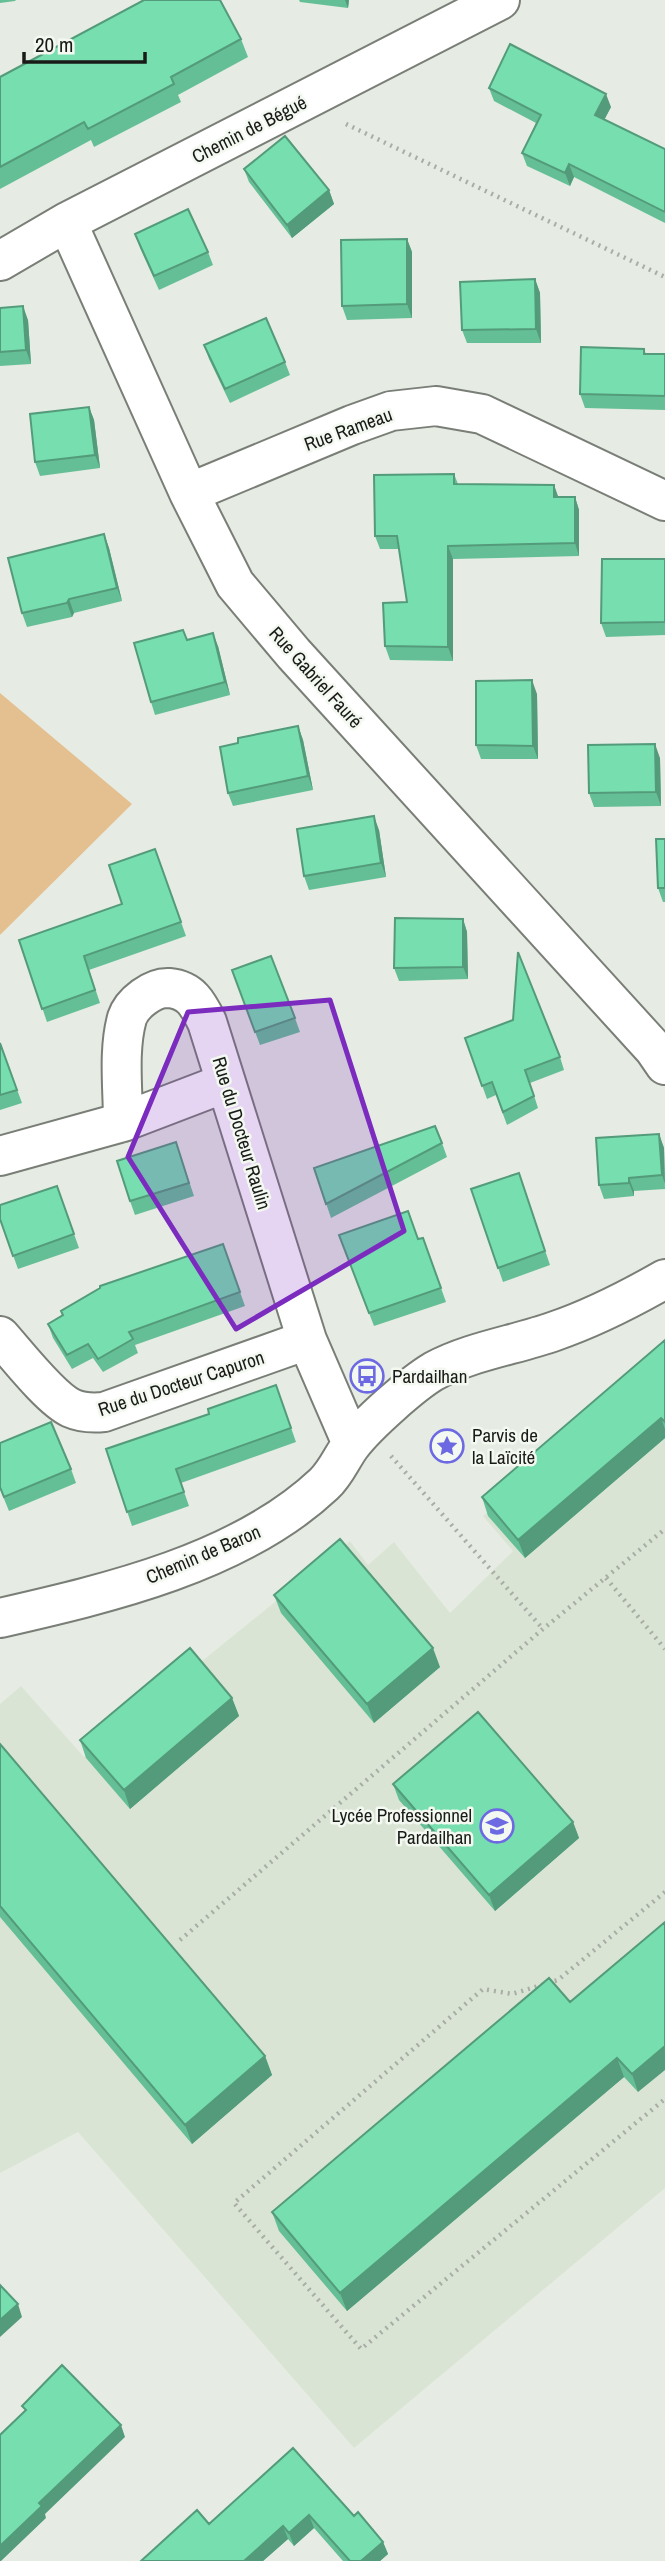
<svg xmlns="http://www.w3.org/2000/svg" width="665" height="2561" font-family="'Archivo Narrow',sans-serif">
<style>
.built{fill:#dae4d4}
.green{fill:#e4bf90}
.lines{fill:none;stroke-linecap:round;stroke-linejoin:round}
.minor-casing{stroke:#797e76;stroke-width:42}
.path{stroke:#a8ada6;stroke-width:4.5;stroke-dasharray:2 5;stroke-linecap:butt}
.minor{stroke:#fff;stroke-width:38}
.wall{fill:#65bf96}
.shaded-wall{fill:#539b7a}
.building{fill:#76deaf;stroke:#539b7a;stroke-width:2}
.marked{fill:#7b2cbf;fill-opacity:0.2;stroke:#7b2cbf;stroke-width:5;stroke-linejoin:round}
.labels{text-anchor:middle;stroke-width:5;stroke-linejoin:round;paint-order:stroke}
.street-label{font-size:19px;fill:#191b18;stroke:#f3f9f0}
.poi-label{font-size:19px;fill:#191b18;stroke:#f3f9f0;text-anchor:start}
</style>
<rect width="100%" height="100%" fill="#e6ece3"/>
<!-- built -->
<path class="built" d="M 665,1359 L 665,2188 L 354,2448 L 78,2132 L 0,2173 L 0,1704 L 21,1686 L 84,1757 L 350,1541 L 368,1565 L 394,1542 L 450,1613 L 513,1551 L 483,1516 Z"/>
<!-- green -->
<path class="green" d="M 0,693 L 132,804 L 0,935 Z"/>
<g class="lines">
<defs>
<path id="minor" d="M 67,222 L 189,493 L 235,584 L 294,654 L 654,1049 L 665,1065
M 0,261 L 67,222 L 500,0
M 189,493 L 352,425 L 391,411 L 436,406 L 482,414 L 665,501
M 123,1122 C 123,1089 118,1050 127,1018 C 132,1003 153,987 169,988 C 191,990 198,1004 207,1022 L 307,1340 L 352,1444
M 0,1156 L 123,1122 L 225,1083
M 0,1336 C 17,1355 50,1398 71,1408 C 82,1413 93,1413 104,1412 L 307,1340
M 0,1618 C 109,1593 240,1563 324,1484 C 336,1473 342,1457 351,1445 C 367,1424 412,1384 434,1371 C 471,1351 516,1345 555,1331 C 593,1318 630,1299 665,1279"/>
</defs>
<!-- minor casing -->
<use href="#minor" class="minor-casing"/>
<!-- path -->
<path class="path" d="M 346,124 L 665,277
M 391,1456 L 543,1629
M 606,1578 L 665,1649
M 665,1892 L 558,1980 L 512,1994 L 483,1989 L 234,2203 L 361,2349 L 665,2099
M 180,1940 L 543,1629 L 665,1529"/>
<!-- minor -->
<use href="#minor" class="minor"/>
</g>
<!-- wall -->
<path class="wall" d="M 0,0 L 16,0 L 15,1 L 0,3 Z
M 299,0 L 349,0 L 348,8 L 300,2 Z
M 241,39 L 248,57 L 178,95 L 181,102 L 94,147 L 91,140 L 0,189 L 0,77 Z
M 489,88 L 611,107 L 604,120 L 665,149 L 665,223 L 574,177 L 570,186 L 527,166 L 522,153 L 536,123 L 494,101 Z
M 244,169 L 329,190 L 334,204 L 292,238 L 249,182 Z
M 135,234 L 208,252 L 213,265 L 159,290 L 140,248 Z
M 407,239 L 412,252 L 412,318 L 347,320 L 342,306 Z
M 535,279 L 540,293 L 541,343 L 467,343 L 462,330 Z
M 0,308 L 28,320 L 31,364 L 0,366 Z
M 204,345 L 285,362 L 290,375 L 230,403 L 209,359 Z
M 644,349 L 646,354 L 665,354 L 665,410 L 585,408 L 580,394 Z
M 89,407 L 94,420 L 100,468 L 40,476 L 35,462 Z
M 454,474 L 458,484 L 554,485 L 558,497 L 575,497 L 579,510 L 579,556 L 453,559 L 453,661 L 390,660 L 385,646 L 407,602 L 399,549 L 380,549 L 375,536 Z
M 104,534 L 109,548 L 122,601 L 74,613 L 72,617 L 27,627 L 22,613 Z
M 665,559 L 665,635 L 606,637 L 601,623 Z
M 187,640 L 218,646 L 230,695 L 155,715 L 151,702 Z
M 537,694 L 538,759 L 481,759 L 476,745 Z
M 298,726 L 303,740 L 313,790 L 233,806 L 228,793 L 238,743 Z
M 660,758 L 661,806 L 594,807 L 589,793 Z
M 379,830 L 386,877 L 309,890 L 304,876 Z
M 665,839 L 665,902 L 663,902 L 658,888 Z
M 155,849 L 186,936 L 89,970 L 100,1003 L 47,1022 L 19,940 L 122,904 Z
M 463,919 L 467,932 L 468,979 L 399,981 L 394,968 Z
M 232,970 L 295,1018 L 300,1032 L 260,1045 Z
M 465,1038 L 560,1057 L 564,1070 L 530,1083 L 538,1108 L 507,1125 L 496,1095 L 487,1099 Z
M 0,1043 L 22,1103 L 0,1110 Z
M 659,1134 L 664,1148 L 665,1189 L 634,1191 L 634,1196 L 604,1199 L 599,1185 Z
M 176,1142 L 194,1196 L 135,1215 L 130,1201 Z
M 442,1143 L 447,1157 L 331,1218 L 314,1168 Z
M 519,1173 L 550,1265 L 503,1282 L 471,1189 Z
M 57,1186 L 79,1248 L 18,1269 L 0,1219 Z
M 339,1235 L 418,1239 L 423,1238 L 446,1302 L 374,1326 Z
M 223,1244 L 245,1306 L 135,1345 L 138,1353 L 103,1372 L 93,1358 L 72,1369 L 53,1338 L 48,1324 L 62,1316 L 61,1311 Z
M 665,1340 L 665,1438 L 525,1558 L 488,1516 L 482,1497 Z
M 276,1385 L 296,1442 L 181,1483 L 189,1506 L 132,1526 L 106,1449 L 209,1414 Z
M 0,1443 L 71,1469 L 76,1483 L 9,1511 L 0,1489 Z
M 274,1595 L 440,1667 L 374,1723 L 281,1613 Z
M 232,1698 L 239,1716 L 130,1809 L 86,1758 L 80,1740 Z
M 0,1744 L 265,2056 L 272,2075 L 192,2144 L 0,1917 Z
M 393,1784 L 573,1822 L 579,1838 L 495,1911 L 399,1800 Z
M 665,1922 L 638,2092 L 624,2077 L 347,2311 L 279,2231 L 272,2212 L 570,2002 Z
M 293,2448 L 354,2516 L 383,2542 L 388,2554 L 380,2561 L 343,2561 L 314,2528 L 294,2546 L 288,2539 L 263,2561 L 141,2561 L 209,2524 Z"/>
<!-- shaded-wall -->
<path class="shaded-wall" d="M 345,0 L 349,0 L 348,8 Z
M 606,94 L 611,107 L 600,128 L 595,115 Z
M 569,164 L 574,177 L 570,186 L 565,173 Z
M 329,190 L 334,204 L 292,238 L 287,225 Z
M 407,239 L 412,252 L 412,318 L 407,304 Z
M 535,279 L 540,293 L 541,343 L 536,329 Z
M 23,306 L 28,320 L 31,364 L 26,350 Z
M 89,407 L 94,420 L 100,468 L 95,455 Z
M 554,485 L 559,499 L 554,497 Z
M 575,497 L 579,510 L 579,556 L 575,543 Z
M 104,534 L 109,548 L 122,601 L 117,588 Z
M 448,546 L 453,559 L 453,661 L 448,647 Z
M 69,599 L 74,613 L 72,617 L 67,603 Z
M 213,633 L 218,646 L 230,695 L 225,682 Z
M 532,680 L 537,694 L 538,759 L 533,746 Z
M 298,726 L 303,740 L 313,790 L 308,776 Z
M 655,744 L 660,758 L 661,806 L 656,792 Z
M 374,816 L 379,830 L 386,877 L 381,863 Z
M 463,919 L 467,932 L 468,979 L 463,967 Z
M 659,1134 L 664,1148 L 665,1184 L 662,1175 Z
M 629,1178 L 634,1191 L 634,1196 L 629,1183 Z
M 661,1418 L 665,1429 L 665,1438 L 525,1558 L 518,1540 Z
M 433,1648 L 440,1667 L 374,1723 L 367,1704 Z
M 232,1698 L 239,1716 L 130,1809 L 124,1790 Z
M 573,1822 L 579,1838 L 495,1911 L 489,1895 Z
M 665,2046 L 665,2070 L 638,2092 L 632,2074 Z
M 265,2056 L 272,2075 L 192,2144 L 185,2125 Z
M 617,2058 L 624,2077 L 347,2311 L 340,2293 Z
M 18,2304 L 22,2317 L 0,2337 L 0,2320 Z
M 121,2425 L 125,2437 L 45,2514 L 46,2518 L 1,2561 L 0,2561 L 0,2546 L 39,2503 Z
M 309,2515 L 314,2528 L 294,2546 L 289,2533 Z
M 283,2526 L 288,2539 L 263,2561 L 244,2561 Z
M 383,2542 L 388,2554 L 380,2561 L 361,2561 Z"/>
<!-- building -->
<path class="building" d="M 144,0 L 220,0 L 241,39 L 171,77 L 174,84 L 88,129 L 84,122 L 0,167 L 0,77 Z
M 510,44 L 606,94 L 595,115 L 665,149 L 665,212 L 569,164 L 565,173 L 522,153 L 541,115 L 489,88 Z
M 285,136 L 329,190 L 287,225 L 244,169 Z
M 188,209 L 208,252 L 154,276 L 135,234 Z
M 407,239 L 407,304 L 342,306 L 341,240 Z
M 535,279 L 536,329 L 462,330 L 460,282 Z
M 23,306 L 26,350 L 0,352 L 0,308 Z
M 266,318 L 285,362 L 225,389 L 204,345 Z
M 581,347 L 644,349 L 644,354 L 665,354 L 665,396 L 580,394 Z
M 89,407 L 95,455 L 35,462 L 30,414 Z
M 454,474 L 454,484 L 554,485 L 554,497 L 575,497 L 575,543 L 448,546 L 448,647 L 385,646 L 383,603 L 407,602 L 397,536 L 375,536 L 374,475 Z
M 104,534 L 117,588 L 69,599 L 67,603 L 22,613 L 8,558 Z
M 602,559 L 665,559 L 665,622 L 601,623 Z
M 183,630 L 187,640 L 213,633 L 225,682 L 151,702 L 134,643 Z
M 532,680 L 533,746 L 476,745 L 476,681 Z
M 298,726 L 308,776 L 228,793 L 220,747 L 238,743 L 238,738 Z
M 655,744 L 656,792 L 589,793 L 588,745 Z
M 374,816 L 381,863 L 304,876 L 297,829 Z
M 656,839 L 665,839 L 665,888 L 658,888 Z
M 155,849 L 181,922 L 84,956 L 95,990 L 42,1009 L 19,940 L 122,904 L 109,865 Z
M 395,918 L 463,919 L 463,967 L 394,968 Z
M 518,952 L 560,1057 L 525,1070 L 534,1096 L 503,1112 L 492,1082 L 482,1086 L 465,1038 L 513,1020 Z
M 271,956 L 295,1018 L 255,1032 L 232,970 Z
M 0,1043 L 17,1090 L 0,1095 Z
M 435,1126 L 442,1143 L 326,1204 L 314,1168 Z
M 659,1134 L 662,1175 L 629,1178 L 629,1183 L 599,1185 L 596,1138 Z
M 176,1142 L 189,1183 L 130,1201 L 117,1161 Z
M 519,1173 L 545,1251 L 498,1268 L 471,1189 Z
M 57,1186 L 74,1234 L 13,1256 L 0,1219 L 0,1205 Z
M 408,1211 L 418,1239 L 423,1238 L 441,1288 L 369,1313 L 339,1235 Z
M 223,1244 L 240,1292 L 129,1332 L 133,1339 L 98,1359 L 88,1344 L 67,1355 L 48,1324 L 63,1315 L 61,1311 L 100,1288 L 100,1286 Z
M 665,1340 L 665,1422 L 661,1418 L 518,1540 L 482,1497 Z
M 276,1385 L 291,1428 L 176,1469 L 184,1492 L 127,1512 L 106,1449 L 209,1414 L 208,1409 Z
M 51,1422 L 71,1469 L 4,1497 L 0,1487 L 0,1443 Z
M 340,1539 L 433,1648 L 367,1704 L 274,1595 Z
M 190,1648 L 232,1698 L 124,1790 L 80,1740 Z
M 478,1712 L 573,1822 L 489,1895 L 393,1784 Z
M 0,1744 L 265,2056 L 185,2125 L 0,1906 Z
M 665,1922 L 665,2046 L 632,2074 L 617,2058 L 340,2293 L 272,2212 L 549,1978 L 570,2002 Z
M 0,2285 L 18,2304 L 0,2320 Z
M 62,2365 L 121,2425 L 39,2503 L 42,2506 L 0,2546 L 0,2435 L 26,2410 L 22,2406 Z
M 293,2448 L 354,2516 L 358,2512 L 383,2542 L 361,2561 L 350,2561 L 309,2515 L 289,2533 L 283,2526 L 244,2561 L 141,2561 L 197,2510 L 209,2524 Z"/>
<!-- marked area -->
<path class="marked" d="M 330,1000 L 404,1231 L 236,1329 L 128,1157 L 188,1012 Z"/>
<!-- icons -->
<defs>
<symbol id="bus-ring" viewBox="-11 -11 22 22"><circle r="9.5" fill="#f3f9f0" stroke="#6c69e3" stroke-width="1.5"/><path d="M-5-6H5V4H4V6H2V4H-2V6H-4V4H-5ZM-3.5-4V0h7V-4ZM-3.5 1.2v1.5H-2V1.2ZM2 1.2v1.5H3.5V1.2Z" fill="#6c69e3"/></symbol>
<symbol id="sight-ring" viewBox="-11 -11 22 22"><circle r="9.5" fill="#f3f9f0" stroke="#6c69e3" stroke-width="1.5"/><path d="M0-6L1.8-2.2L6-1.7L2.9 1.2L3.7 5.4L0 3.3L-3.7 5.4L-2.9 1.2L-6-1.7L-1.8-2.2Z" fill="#6c69e3"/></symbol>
<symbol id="school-ring" viewBox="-11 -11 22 22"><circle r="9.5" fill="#f3f9f0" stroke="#6c69e3" stroke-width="1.5"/><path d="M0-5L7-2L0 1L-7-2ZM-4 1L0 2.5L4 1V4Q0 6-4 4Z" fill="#6c69e3"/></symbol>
</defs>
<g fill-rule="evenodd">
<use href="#bus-ring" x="348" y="1357" width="38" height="38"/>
<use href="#sight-ring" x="428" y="1427" width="38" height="38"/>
<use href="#school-ring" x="478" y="1807" width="38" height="38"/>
</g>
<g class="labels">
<!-- street labels -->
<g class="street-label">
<text transform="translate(249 129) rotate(-27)" y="7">Chemin de Bégué</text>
<text transform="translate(348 429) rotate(-20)" y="7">Rue Rameau</text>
<text transform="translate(316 677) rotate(48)" y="7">Rue Gabriel Fauré</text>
<text transform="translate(242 1133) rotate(73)" y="7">Rue du Docteur Raulin</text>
<text transform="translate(181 1383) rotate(-18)" y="7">Rue du Docteur Capuron</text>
<text transform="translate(203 1554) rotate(-23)" y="7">Chemin de Baron</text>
</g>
<!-- poi labels -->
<g class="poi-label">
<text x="392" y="1383">Pardailhan</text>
<text x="472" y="1442">Parvis de<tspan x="472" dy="22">la Laïcité</tspan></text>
<text x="472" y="1822" text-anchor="end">Lycée Professionnel<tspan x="472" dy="22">Pardailhan</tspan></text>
</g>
</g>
<!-- scale -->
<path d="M24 52v10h121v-10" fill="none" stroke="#191b18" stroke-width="3.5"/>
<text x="35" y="52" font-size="21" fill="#191b18" stroke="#f3f9f0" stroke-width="5" paint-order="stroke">20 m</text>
</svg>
